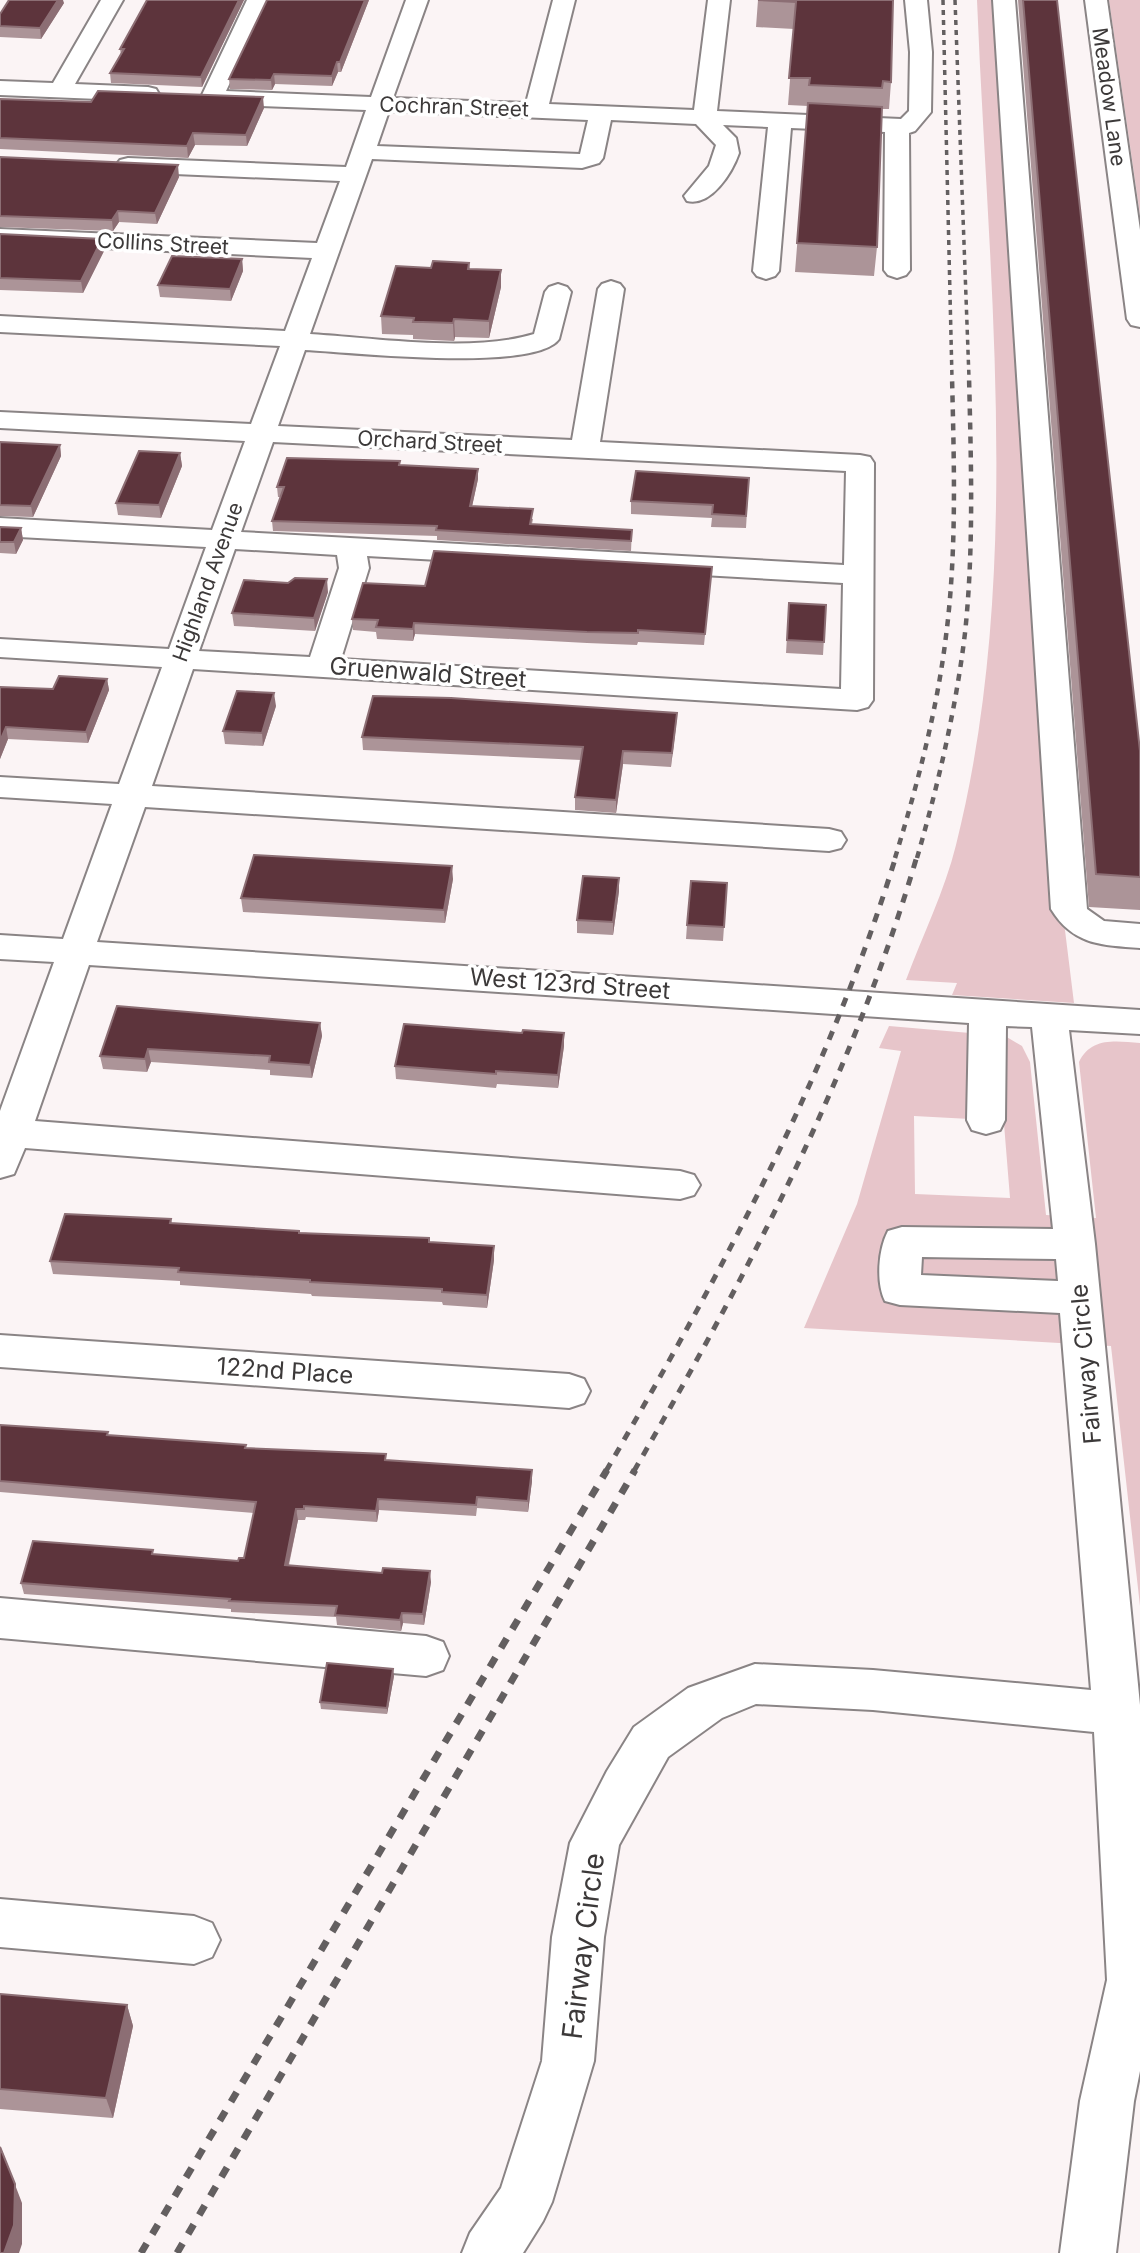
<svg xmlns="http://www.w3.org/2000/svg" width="1140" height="2253" font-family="Inter,sans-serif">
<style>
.green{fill:#e7c5ca}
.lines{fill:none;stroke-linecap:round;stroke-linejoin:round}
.minor-casing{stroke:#8a8485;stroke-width:4}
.minor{fill:#fff;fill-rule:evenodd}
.rail-far3{stroke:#635f60;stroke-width:3.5;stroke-dasharray:5 5;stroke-linecap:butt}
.rail-far2{stroke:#635f60;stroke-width:4.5;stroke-dasharray:7 7;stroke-linecap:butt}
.rail-far1{stroke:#635f60;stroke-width:5;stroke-dasharray:9 9;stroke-linecap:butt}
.rail{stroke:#635f60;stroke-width:7;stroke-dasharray:11 11;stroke-linecap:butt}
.wall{fill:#ac9498}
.shaded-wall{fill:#8c6e74}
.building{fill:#5d343c;stroke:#8c6e74;stroke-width:2}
.labels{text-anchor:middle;stroke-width:7;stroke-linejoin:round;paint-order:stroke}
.far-street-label{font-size:21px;fill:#3c3939;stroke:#fff}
.street-label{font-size:24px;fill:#3c3939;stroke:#fff}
.near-street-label{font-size:28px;fill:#3c3939;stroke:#fff}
</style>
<rect width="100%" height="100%" fill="#fbf4f5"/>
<!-- green -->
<path class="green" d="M 977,0 L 994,0 L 1023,369 L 1031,615 L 1039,720 L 1074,1003 L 952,995 L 957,983 L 906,980 C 922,937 945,890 956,845 C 1024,573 988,278 977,0 Z
M 1109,0 L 1140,0 L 1140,215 Z
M 889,1026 L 970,1033 L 970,1119 L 914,1116 L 915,1194 L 1010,1198 L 999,1062 L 1005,1036 L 1022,1046 L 1030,1062 L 1046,1215 L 1096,1218 L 1079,1062 C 1091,1037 1115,1041 1140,1043 L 1140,1606 L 1111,1346 L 804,1328 L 857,1204 L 901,1051 L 879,1048 Z"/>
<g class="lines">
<defs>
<path id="minor" d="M 101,0 L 123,0 L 75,84 L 148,87 L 156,89 L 159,94 L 156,99 L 148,101 L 0,95 L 0,81 L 53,83 Z
M 247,0 L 269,0 L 226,91 L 371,97 L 406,0 L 428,0 L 393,98 L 526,103 L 553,0 L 575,0 L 549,104 L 694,110 L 708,0 L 730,0 L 717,111 L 901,119 L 909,111 L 910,52 L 905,0 L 927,0 L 932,52 L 931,112 L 915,131 L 909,133 L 910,270 L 906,275 L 897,278 L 888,275 L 884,270 L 885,132 L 791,128 L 779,271 L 775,276 L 766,279 L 757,276 L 753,271 L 768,127 L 723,125 L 736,138 L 739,153 C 732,173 711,207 687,201 L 684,196 L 709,166 L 716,145 L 696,124 L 611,120 L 603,158 L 599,163 L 582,168 L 372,159 L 310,334 C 377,338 472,353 534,334 L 545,292 L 549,287 L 558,284 L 567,287 L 571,292 L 559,339 C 535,373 349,352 305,350 L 278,426 L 572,440 L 598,289 L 602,284 L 611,281 L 620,284 L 624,289 L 600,442 L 860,455 L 870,457 L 874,463 L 873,700 L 868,707 L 857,710 L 193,669 L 152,786 L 829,829 L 841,832 L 846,840 L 841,848 L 829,851 L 145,807 L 97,942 L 1140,1010 L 1140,1034 L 1069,1030 L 1095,1244 L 1140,1705 L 1140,2071 L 1134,2101 L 1116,2253 L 1060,2253 L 1080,2101 L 1107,1980 L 1094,1732 L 873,1710 L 756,1704 L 722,1718 L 668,1757 L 619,1845 L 604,1937 L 594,2061 L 552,2202 L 543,2221 L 523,2253 L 462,2253 L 470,2233 L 501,2188 L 542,2061 L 552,1937 L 570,1843 L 607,1771 L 634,1727 L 688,1688 L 755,1664 L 873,1670 L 1091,1690 L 1060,1313 L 900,1305 L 885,1301 C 876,1283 878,1250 888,1231 L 902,1227 L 1053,1229 L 1032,1027 L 1006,1026 L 1005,1120 L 1000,1130 L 986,1134 L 972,1130 L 967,1120 L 969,1023 L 89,965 L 35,1121 L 680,1171 L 694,1175 L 700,1185 L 694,1195 L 680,1199 L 25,1148 L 14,1174 L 0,1178 L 0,1111 L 54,962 L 0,959 L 0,935 L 63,939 L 112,804 L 0,797 L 0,777 L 119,784 L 162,667 L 0,657 L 0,639 L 169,649 L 206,547 L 0,536 L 0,518 L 212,530 L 245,441 L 0,428 L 0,412 L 251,424 L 280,346 L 0,332 L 0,316 L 285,331 L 312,258 L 0,243 L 0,229 L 317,243 L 340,181 L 128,172 L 120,170 L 116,165 L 120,160 L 128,158 L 346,167 L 366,110 L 212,104 L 204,102 L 201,97 ZM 389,111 L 588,120 L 580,154 L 377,146 ZM 273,442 L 846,471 L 844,565 L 241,532 ZM 235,549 L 337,555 L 339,568 L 310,657 L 199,651 ZM 367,556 L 843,583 L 841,689 L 341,659 L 369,568 ZM 922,1257 L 1056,1259 L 1058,1281 L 921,1275 Z
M 993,0 L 1015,0 L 1087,909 L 1104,921 L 1140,924 L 1140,948 C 1101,945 1073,945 1051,909 Z
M 1085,0 L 1107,0 L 1140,230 L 1140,327 L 1131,325 L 1127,319 Z
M 0,1335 L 569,1374 L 584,1379 L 590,1391 L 584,1403 L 569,1408 L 0,1367 Z
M 0,1598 L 426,1636 L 443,1642 L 449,1656 L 443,1670 L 426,1676 L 0,1638 Z
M 0,1899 L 194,1916 L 212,1923 L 220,1940 L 212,1957 L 194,1964 L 0,1947 Z"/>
</defs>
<!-- minor casing -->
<use href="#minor" class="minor-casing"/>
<!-- minor -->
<use href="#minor" class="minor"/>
<!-- rail-far3 -->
<path class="rail-far3" d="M 943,0 L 952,378
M 955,0 L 969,378"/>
<!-- rail-far2 -->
<path class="rail-far2" d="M 895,858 C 917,786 937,711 946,636 C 957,550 954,463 952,376
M 917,858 C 938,785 956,709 965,633 C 974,548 971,461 969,376"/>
<!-- rail-far1 -->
<path class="rail-far1" d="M 606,1471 C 720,1275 829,1075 896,856
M 634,1471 C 747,1275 853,1075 917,856"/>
<!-- rail -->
<path class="rail" d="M 141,2253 L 607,1470
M 177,2253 L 635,1470"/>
</g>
<!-- wall -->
<path class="wall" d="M 147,0 L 244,0 L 202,87 L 111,83 L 110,73 L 121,55 L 120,49 Z
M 369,0 L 341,72 L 338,72 L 332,86 L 275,84 L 272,90 L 230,89 L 229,79 Z
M 758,0 L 893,0 L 891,82 L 889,109 L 882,109 L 877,247 L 874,276 L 795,272 L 808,106 L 788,105 L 794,29 L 756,27 Z
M 1018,0 L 1057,0 L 1140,751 L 1140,910 L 1089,907 Z
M 64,3 L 41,39 L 0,37 L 0,14 Z
M 0,99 L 264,108 L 247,146 L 195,145 L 188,158 L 0,149 Z
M 0,157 L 179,177 L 157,224 L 119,222 L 113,231 L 0,227 Z
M 0,234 L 104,251 L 83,293 L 0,290 Z
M 242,259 L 243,271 L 231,301 L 160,297 L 158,285 Z
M 469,263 L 470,269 L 501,287 L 489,338 L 455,337 L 454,341 L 413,339 L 413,335 L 382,334 L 381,316 L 431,268 Z
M 0,442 L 60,445 L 61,456 L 33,517 L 0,516 Z
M 180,453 L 182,466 L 161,518 L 118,515 L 116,503 Z
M 400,461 L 400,466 L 478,479 L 472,506 L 533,519 L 532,524 L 632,530 L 631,551 L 437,540 L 437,536 L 273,531 L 272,521 L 281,497 L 278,497 L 277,487 Z
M 749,478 L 746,528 L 711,527 L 712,518 L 631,514 L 631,501 Z
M 0,527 L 21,528 L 23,540 L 16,554 L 0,553 Z
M 712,567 L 704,645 L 638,642 L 637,645 L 587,643 L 415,634 L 413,641 L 377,639 L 376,632 L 353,630 L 352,619 L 425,586 Z
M 288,583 L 328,592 L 315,631 L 234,626 L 232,613 Z
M 789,603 L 826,605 L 823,655 L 786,653 Z
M 107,679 L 109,690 L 88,743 L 8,739 L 0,759 L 0,687 L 53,689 Z
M 276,706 L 263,746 L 225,744 L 223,731 Z
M 677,713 L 671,767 L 623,764 L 616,813 L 575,810 L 575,797 L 581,760 L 363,750 L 362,737 Z
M 619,878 L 619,891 L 613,935 L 577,933 L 577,920 Z
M 453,879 L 445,923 L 243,912 L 241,898 Z
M 727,883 L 723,941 L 686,939 L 687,925 Z
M 320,1023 L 322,1036 L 312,1078 L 270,1075 L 270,1070 L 151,1062 L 147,1072 L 103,1069 L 100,1056 Z
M 564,1046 L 558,1088 L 497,1084 L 496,1088 L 396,1079 L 395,1066 Z
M 171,1219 L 172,1223 L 430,1242 L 494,1260 L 487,1308 L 443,1305 L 442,1302 L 312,1296 L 311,1294 L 180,1285 L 180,1281 L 53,1274 L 50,1261 Z
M 0,1425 L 108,1432 L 108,1435 L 247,1448 L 386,1454 L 386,1460 L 532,1481 L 528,1512 L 477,1508 L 476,1516 L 379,1510 L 377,1522 L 306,1517 L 305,1520 L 298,1520 L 289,1565 L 431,1582 L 424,1625 L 403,1623 L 401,1631 L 337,1625 L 336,1617 L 231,1612 L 231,1609 L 24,1594 L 21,1583 L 154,1554 L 238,1561 L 244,1558 L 254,1513 L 0,1492 Z
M 394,1676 L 387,1714 L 321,1709 L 320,1702 Z
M 0,1994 L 127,2005 L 133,2026 L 113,2118 L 0,2109 Z"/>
<!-- shaded-wall -->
<path class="shaded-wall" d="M 58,0 L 63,0 L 64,3 L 41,39 L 40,28 Z
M 239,0 L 244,0 L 202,87 L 201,77 Z
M 365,0 L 369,0 L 341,72 L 340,62 Z
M 337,62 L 338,72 L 332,86 L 332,76 Z
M 274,74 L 275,84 L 272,90 L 271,80 Z
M 263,97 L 264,108 L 247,146 L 246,135 Z
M 193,133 L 195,145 L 188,158 L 187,146 Z
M 178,165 L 179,177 L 157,224 L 155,213 Z
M 118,211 L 119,222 L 113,231 L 112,220 Z
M 102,239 L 104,251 L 83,293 L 81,281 Z
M 242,259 L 243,271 L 231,301 L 230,289 Z
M 501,270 L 501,287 L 489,338 L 489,321 Z
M 454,319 L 455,337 L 454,341 L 453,323 Z
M 60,445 L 61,456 L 33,517 L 31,506 Z
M 180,453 L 182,466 L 161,518 L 159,505 Z
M 478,469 L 478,479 L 470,516 L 470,506 Z
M 21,528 L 23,540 L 16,554 L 14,542 Z
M 327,579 L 328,592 L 315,631 L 314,618 Z
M 414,623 L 415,634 L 413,641 L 413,629 Z
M 107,679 L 109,690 L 88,743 L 86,732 Z
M 274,693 L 276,706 L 263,746 L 262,733 Z
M 677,713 L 676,726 L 671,767 L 672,753 Z
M 6,727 L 8,739 L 0,759 L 0,741 Z
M 623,751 L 623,764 L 616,813 L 616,800 Z
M 452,866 L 453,879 L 445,923 L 444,910 Z
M 619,878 L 619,891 L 613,935 L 613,922 Z
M 320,1023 L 322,1036 L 312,1078 L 310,1065 Z
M 564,1033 L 564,1046 L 558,1088 L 558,1075 Z
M 148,1049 L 151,1062 L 147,1072 L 145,1059 Z
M 494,1246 L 494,1260 L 487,1308 L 487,1295 Z
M 532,1470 L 532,1481 L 528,1512 L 528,1501 Z
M 378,1499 L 379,1510 L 377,1522 L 376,1511 Z
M 296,1509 L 298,1520 L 286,1576 L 285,1565 Z
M 430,1571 L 431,1582 L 424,1625 L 423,1614 Z
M 402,1613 L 403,1623 L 401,1631 L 400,1620 Z
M 393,1669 L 394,1676 L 387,1714 L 387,1708 Z
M 127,2005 L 133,2026 L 113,2118 L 106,2098 Z
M 1,2148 L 22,2203 L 22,2244 L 19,2253 L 4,2253 Z"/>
<!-- building -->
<path class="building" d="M 9,0 L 58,0 L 40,28 L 0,26 L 0,14 Z
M 147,0 L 239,0 L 201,77 L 110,73 L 124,49 L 120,49 Z
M 267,0 L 365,0 L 340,62 L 337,62 L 332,76 L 274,74 L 271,80 L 229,79 Z
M 758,0 L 893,0 L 891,82 L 883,81 L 882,88 L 809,85 L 810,78 L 789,78 L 796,2 Z
M 1023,0 L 1057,0 L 1140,751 L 1140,877 L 1096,874 Z
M 98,91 L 263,97 L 246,135 L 193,133 L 187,146 L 0,138 L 0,99 L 91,102 Z
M 808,103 L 882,107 L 877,247 L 797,243 Z
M 0,157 L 178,165 L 155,213 L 118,211 L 112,220 L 0,216 Z
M 0,234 L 102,239 L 81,281 L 0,278 Z
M 172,256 L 242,259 L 230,289 L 158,285 Z
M 433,261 L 469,263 L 468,269 L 501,270 L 489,321 L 454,319 L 453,323 L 423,322 L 413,322 L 414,318 L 381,316 L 396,266 L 431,268 Z
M 0,442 L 60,445 L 31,506 L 0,505 Z
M 139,451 L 180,453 L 159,505 L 116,503 Z
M 287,458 L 400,461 L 399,465 L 478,469 L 470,506 L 533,509 L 530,524 L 632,530 L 631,541 L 436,530 L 437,526 L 272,521 L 284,487 L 277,487 Z
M 636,471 L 749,478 L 746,516 L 712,514 L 713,505 L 631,501 Z
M 0,527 L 21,528 L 14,542 L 0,542 Z
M 434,551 L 712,567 L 705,634 L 638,630 L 638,633 L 587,632 L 414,623 L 413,629 L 376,627 L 378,620 L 352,619 L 363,583 L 425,586 Z
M 295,578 L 327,579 L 314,618 L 232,613 L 244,580 L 288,583 Z
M 789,603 L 826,605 L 824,642 L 787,640 Z
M 59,676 L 107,679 L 86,732 L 6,727 L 0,741 L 0,687 L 53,689 Z
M 237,691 L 274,693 L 262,733 L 223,731 Z
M 373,696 L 451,698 L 677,713 L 672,753 L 623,751 L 616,800 L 575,797 L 583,747 L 362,737 Z
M 254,855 L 452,866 L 444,910 L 241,898 Z
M 583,876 L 619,878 L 613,922 L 577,920 Z
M 691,881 L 727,883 L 724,927 L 687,925 Z
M 117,1006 L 320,1023 L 310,1065 L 269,1062 L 270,1056 L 148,1049 L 145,1059 L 100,1056 Z
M 404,1024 L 522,1033 L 523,1030 L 564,1033 L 558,1075 L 496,1071 L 496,1074 L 395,1066 Z
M 65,1214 L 171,1219 L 170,1223 L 299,1231 L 299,1233 L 429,1238 L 429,1242 L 494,1246 L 487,1295 L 442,1292 L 442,1289 L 310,1282 L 310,1280 L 178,1272 L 179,1268 L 50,1261 Z
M 0,1425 L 108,1432 L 107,1435 L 246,1445 L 245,1448 L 386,1454 L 385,1460 L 532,1470 L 528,1501 L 477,1497 L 476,1505 L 378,1499 L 376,1511 L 304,1506 L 304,1509 L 296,1509 L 285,1565 L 382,1573 L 383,1568 L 430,1571 L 423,1614 L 402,1613 L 400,1620 L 335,1615 L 337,1606 L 229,1601 L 230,1599 L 21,1583 L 33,1541 L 153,1550 L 152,1554 L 238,1561 L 239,1558 L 244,1558 L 256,1502 L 0,1481 Z
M 327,1663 L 393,1669 L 387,1708 L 320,1702 Z
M 0,1994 L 127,2005 L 106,2098 L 0,2089 Z
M 0,2147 L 15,2184 L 14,2225 L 4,2253 L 0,2253 Z"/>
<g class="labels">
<!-- far-street labels -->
<g class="far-street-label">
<text transform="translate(1109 97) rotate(82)" y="7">Meadow Lane</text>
<text transform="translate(454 107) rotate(2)" y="7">Cochran Street</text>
<text transform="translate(163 244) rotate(3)" y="7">Collins Street</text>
<text transform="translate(430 442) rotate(3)" y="7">Orchard Street</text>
<text transform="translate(208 582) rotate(-70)" y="7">Highland Avenue</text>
</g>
<!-- street labels -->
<g class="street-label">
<text transform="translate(428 673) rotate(4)" y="8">Gruenwald Street</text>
<text transform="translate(570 984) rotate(4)" y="8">West 123rd Street</text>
<text transform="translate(1086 1364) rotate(-95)" y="8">Fairway Circle</text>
<text transform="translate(285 1371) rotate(4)" y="8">122nd Place</text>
</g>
<!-- near-street labels -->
<g class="near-street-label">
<text transform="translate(583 1946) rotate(-83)" y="10">Fairway Circle</text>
</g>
</g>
</svg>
